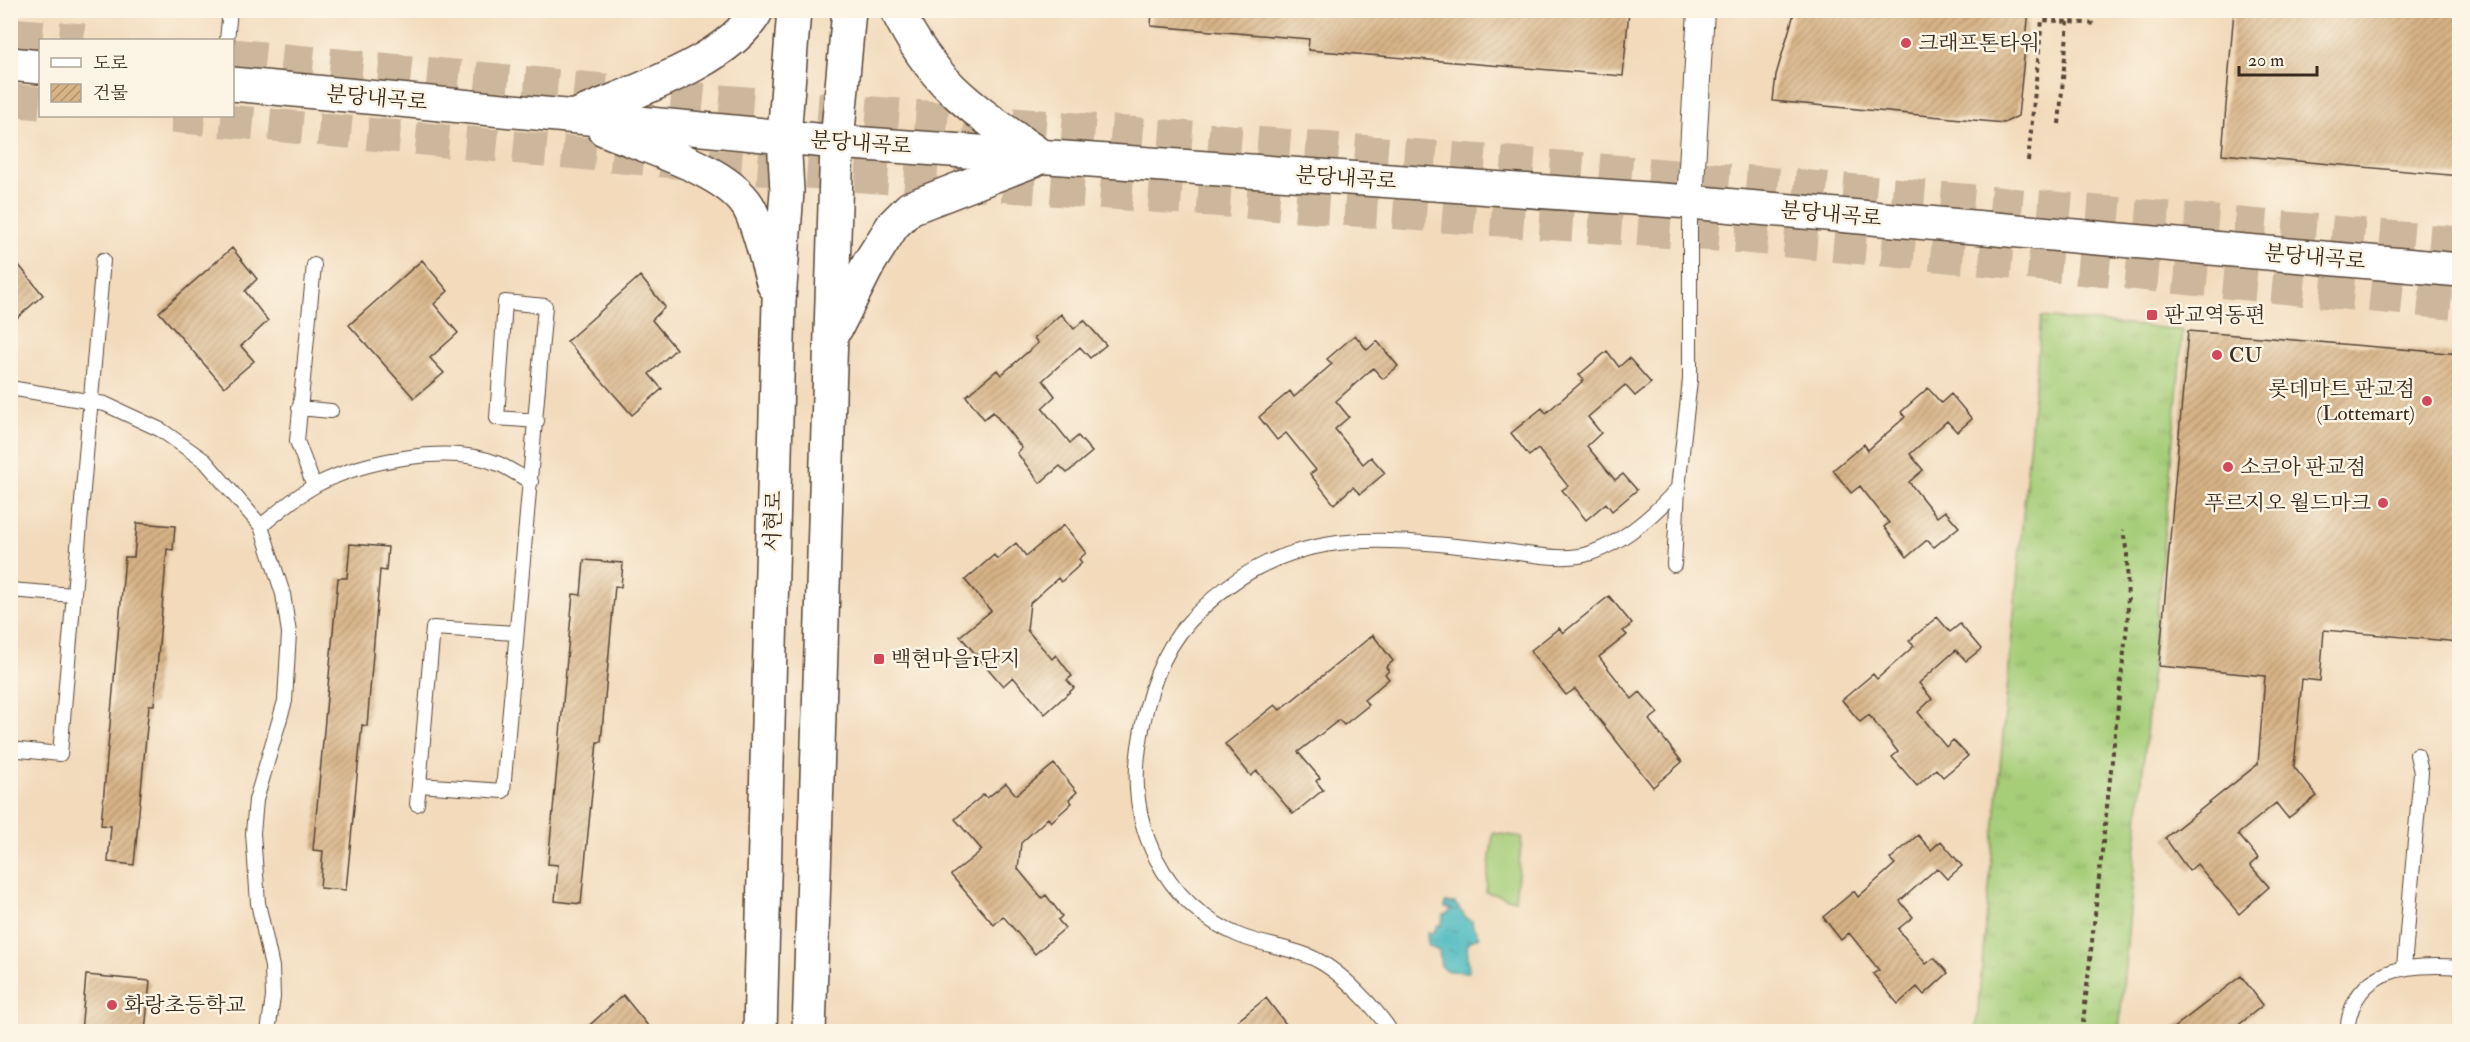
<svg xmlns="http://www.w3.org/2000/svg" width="2470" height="1042" font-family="'IM FELL Double Pica','Noto Serif KR',serif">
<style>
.grass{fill:url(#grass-tufts);stroke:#707c4c;stroke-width:1.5}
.pitch{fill:#a6ce79;stroke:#707c4c;stroke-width:1.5}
.water{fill:url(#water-ripples);stroke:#42726f;stroke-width:1.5}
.building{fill:url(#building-hatch)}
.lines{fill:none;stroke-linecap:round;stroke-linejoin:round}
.trunk-tunnel{stroke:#cdb79c;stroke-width:33;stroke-dasharray:33 16;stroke-linecap:butt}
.service-casing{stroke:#564436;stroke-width:16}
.minor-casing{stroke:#564436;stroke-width:28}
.primary-casing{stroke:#564436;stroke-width:36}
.path{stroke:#564436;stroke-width:4;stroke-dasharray:4.5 4.5;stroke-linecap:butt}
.service{stroke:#fff;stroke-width:14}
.minor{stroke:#fff;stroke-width:26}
.primary{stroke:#fff;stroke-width:33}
.poi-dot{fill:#d1495b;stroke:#fcf5e5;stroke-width:2}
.labels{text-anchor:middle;stroke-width:5;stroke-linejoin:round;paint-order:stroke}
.poi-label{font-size:21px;fill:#3b2a1e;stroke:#fcf5e5;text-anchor:start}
.street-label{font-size:21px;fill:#3b2a1e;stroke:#fcf5e5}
</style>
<defs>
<pattern id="grass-tufts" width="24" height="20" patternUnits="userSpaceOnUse" patternTransform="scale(1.5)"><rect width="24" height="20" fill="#a6ce79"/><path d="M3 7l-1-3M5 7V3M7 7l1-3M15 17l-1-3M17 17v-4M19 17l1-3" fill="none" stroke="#90b168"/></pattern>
<pattern id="water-ripples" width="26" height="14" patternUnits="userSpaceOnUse" patternTransform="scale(1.5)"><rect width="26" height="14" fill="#4ab9c0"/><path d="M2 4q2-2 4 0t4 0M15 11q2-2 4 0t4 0" fill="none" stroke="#3f979b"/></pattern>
<pattern id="building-hatch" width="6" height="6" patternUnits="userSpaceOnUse" patternTransform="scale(1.5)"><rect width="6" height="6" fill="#d7b386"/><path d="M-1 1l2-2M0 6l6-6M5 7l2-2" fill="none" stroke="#b0926d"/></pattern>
</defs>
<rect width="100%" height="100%" fill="#fcf5e5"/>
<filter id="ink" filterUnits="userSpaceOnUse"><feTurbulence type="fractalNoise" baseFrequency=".0167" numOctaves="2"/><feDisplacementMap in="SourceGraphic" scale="12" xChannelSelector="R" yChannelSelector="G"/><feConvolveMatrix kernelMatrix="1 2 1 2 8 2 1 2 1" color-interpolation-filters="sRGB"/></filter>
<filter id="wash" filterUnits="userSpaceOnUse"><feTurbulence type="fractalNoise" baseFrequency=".008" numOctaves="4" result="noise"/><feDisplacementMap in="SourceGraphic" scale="24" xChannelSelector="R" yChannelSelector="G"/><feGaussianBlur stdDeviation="1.35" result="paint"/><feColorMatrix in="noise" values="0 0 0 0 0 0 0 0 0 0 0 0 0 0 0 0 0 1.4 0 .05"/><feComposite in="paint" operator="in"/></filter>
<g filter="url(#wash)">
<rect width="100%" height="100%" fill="#f2dabb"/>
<!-- grass -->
<path class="grass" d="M 2041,317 L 2183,330 L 2119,1031 L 1976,1031 Z"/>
<!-- pitch -->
<path class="pitch" d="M 1493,833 L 1522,837 L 1515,900 L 1486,892 Z"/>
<!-- water -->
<path class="water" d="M 1445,903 L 1455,903 L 1465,917 L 1472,921 L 1473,927 L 1479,937 L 1467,943 L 1469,972 L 1448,971 L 1441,967 L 1439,951 L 1428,946 L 1427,932 L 1433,933 L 1438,925 L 1442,925 L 1443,915 L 1449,913 L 1451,909 L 1445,908 Z"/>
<g id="blocks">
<!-- building -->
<path class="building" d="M 1152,10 L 1629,10 L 1623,76 L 1308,50 L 1309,39 L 1151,26 Z
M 1795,10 L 2029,10 L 2018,116 L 2004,123 L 1773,101 L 1776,75 Z
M 2234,10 L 2460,10 L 2460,176 L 2222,154 Z
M 232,248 L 257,279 L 245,291 L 268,321 L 241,346 L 254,361 L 224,387 L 159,312 Z
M 10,254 L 43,295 L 10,324 Z
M 422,260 L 448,291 L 434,304 L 458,333 L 430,358 L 444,373 L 414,398 L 349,325 Z
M 640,276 L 665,307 L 652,320 L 676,349 L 649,374 L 662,389 L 632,415 L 567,341 Z
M 1061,314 L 1074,329 L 1084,320 L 1106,345 L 1090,358 L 1080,347 L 1043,380 L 1055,396 L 1042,408 L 1070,443 L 1078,436 L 1092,452 L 1067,473 L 1060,466 L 1040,483 L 1017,453 L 1022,448 L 993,412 L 984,419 L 966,396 L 997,370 L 1001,375 L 1038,343 L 1034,338 Z
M 2188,331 L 2460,354 L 2460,642 L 2324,630 L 2320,681 L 2302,679 L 2294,767 L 2317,796 L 2288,818 L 2276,803 L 2238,834 L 2258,858 L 2250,865 L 2269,887 L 2239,914 L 2197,864 L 2189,871 L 2165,838 L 2258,764 L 2265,676 L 2159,666 Z
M 1355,335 L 1367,350 L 1377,341 L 1398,366 L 1383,379 L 1373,368 L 1336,401 L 1349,417 L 1335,429 L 1363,464 L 1371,457 L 1385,473 L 1360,494 L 1353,487 L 1334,504 L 1310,474 L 1316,470 L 1286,433 L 1277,440 L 1259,417 L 1290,391 L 1294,397 L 1332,364 L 1327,359 Z
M 1607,351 L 1619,367 L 1629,358 L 1651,383 L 1635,396 L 1625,385 L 1588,417 L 1601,433 L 1587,446 L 1615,480 L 1623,474 L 1637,490 L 1612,511 L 1606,503 L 1586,520 L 1562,490 L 1568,486 L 1538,449 L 1529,456 L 1511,433 L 1542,408 L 1546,413 L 1584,380 L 1579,375 Z
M 1928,388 L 1941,403 L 1951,394 L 1972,419 L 1957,432 L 1947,421 L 1910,454 L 1923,470 L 1909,482 L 1937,517 L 1945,511 L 1959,527 L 1934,547 L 1927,540 L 1907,557 L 1884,527 L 1889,523 L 1860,486 L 1851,493 L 1833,470 L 1864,444 L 1868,450 L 1905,417 L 1901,412 Z
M 137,523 L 175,526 L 173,550 L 167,549 L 154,705 L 149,705 L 134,865 L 108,862 L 111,826 L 101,825 L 125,557 L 134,557 Z
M 1064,525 L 1086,553 L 1079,559 L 1082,563 L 1061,582 L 1058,578 L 1030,603 L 1027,630 L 1052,659 L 1056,655 L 1072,676 L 1067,680 L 1074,688 L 1045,714 L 1013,677 L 1003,686 L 960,636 L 991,611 L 965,580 L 994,555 L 997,559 L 1016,543 L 1026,556 Z
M 350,544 L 388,547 L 386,571 L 380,570 L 367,726 L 362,725 L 346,890 L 320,888 L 323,851 L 313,850 L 338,578 L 347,578 Z
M 584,560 L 623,563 L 621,587 L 615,586 L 601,742 L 597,742 L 581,904 L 555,901 L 558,865 L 548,864 L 573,594 L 581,595 Z
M 1609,596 L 1632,624 L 1623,631 L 1627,635 L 1599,657 L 1632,699 L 1640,692 L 1658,713 L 1649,720 L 1682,762 L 1653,787 L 1575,689 L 1566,695 L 1530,651 L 1559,628 L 1563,633 Z
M 1937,617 L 1950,632 L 1960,624 L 1981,649 L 1966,661 L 1956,650 L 1919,683 L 1932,699 L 1918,712 L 1946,747 L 1953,740 L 1968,756 L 1943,777 L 1936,769 L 1917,786 L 1892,757 L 1898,752 L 1869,715 L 1860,722 L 1842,700 L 1873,674 L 1877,679 L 1914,646 L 1909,641 Z
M 1373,635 L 1393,661 L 1386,667 L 1389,671 L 1385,674 L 1389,679 L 1364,700 L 1369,705 L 1344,725 L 1339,720 L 1298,752 L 1320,778 L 1316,781 L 1323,790 L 1293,814 L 1257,771 L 1251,776 L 1225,744 L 1275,705 L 1280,710 Z
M 1054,764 L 1077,792 L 1069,799 L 1072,803 L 1051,822 L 1048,818 L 1021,843 L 1018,869 L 1042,898 L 1046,895 L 1062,916 L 1058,920 L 1065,928 L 1035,954 L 1003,916 L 994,925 L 951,875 L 982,850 L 955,819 L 984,794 L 987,798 L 1006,783 L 1016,795 Z
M 1918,835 L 1931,850 L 1941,841 L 1962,866 L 1947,879 L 1937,868 L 1900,901 L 1913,917 L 1898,929 L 1926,964 L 1934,958 L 1948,973 L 1924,995 L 1917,987 L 1898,1004 L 1873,974 L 1879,970 L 1849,933 L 1841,940 L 1823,917 L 1854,891 L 1858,897 L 1895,864 L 1890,859 Z
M 86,975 L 150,981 L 145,1032 L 81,1032 Z
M 2241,976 L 2263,1005 L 2230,1032 L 2168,1032 Z
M 623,995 L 653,1032 L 582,1032 Z
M 1266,998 L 1292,1032 L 1224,1032 Z"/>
</g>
</g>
<g filter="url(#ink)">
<use href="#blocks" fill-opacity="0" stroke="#564436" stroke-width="1.5"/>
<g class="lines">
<!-- trunk-tunnel -->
<path class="trunk-tunnel" d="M 10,34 L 84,40
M 232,55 L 721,101 L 1765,183 L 2460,243
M 10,100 L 40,103
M 172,116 L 719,166 L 1745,237 L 2460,304"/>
<defs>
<path id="service" d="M 227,40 L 230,10
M 314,265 L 297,441 L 314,486
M 10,388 L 105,404 L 161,430 L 205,461 L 261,526 L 283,594 L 289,633 L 285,701 L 256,800 L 253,833 L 258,903 L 272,967 L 273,997 L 268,1032
M 299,408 L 331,411
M 261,526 C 278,512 296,496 316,485 C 363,461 448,443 499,464 C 510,469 520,476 531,482
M 1674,565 L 1678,488 L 1690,380 L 1690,202
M 10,590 L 73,595
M 516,633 L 433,628 L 419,785 L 503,791 L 545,306 L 505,302 L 497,418 L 537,421
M 10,749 L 60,754 L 103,260
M 417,804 L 419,785
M 2404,967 L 2421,772 L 2417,755
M 1391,1032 C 1377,1009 1341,972 1317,960 C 1293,947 1263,946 1238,935 C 1164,903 1127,826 1139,747 C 1145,703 1158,656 1189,622 C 1283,520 1380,538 1504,551 C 1531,554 1566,562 1591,553 C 1625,541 1655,514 1678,488
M 2347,1032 C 2352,967 2409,963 2460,967"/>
<path id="minor" d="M 1690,202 L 1701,10"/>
<path id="primary" d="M 897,10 C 934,87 975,110 1042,157
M 10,64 L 40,67
M 232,84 L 837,142 L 1690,202 L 2460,270
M 576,116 C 629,93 730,62 757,10
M 604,129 C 645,147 725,169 748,206 C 759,224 767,264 774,285
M 836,328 L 869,263 L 893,225 L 910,208 L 1034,160
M 760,1032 L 779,301 L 787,191 L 784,137 L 794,10
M 809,1032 L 837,142 L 849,10"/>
</defs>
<!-- service casing -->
<use href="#service" class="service-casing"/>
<!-- minor casing -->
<use href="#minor" class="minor-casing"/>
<!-- primary casing -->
<use href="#primary" class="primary-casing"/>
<!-- path -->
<path class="path" d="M 2059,124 L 2068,22
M 2028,161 L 2042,20 L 2098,24
M 2082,1032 L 2128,616 L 2127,554 L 2123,530"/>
<!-- service -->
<use href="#service" class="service"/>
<!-- minor -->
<use href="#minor" class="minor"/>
<!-- primary -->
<use href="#primary" class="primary"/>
</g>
</g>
<!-- markers -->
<g class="poi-dot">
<circle cx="1906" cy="43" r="6"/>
<rect x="2146" y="309" width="12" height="12" rx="3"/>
<circle cx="2217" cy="355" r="6"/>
<circle cx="2427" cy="401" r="6"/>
<circle cx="2228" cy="467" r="6"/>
<circle cx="2383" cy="503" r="6"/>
<rect x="873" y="653" width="12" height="12" rx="3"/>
<circle cx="112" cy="1005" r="6"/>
</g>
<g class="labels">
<!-- poi labels -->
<g class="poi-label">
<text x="1918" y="50">크래프톤타워</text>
<text x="2164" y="322">판교역동편</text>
<text x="2229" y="362">CU</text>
<text x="2415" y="396" text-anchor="end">롯데마트 판교점<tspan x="2415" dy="24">(Lottemart)</tspan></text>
<text x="2240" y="474">소코아 판교점</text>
<text x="2371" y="510" text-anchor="end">푸르지오 월드마크</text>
<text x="891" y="666">백현마을1단지</text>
<text x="124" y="1012">화랑초등학교</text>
</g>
<!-- street labels -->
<g class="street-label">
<text transform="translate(377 98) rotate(5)" y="7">분당내곡로</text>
<text transform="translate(861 143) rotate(4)" y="7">분당내곡로</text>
<text transform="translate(1346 178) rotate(4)" y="7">분당내곡로</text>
<text transform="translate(1831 214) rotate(5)" y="7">분당내곡로</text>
<text transform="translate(2315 257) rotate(5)" y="7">분당내곡로</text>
<text transform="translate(773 521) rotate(-88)" y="7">서현로</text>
</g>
</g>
<!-- margin -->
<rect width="2470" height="1042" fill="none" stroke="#fcf5e5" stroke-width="36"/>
<!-- legend -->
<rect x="39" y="39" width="195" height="78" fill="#fcf5e5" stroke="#afa495" stroke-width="1.5"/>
<rect x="51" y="58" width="30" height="9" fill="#ffffff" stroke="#afa495" stroke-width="1.5"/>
<text x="93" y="69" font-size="18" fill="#3b2a1e">도로</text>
<rect x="51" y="84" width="30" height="18" fill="url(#building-hatch)" stroke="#afa495" stroke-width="1.5"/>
<text x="93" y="99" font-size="18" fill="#3b2a1e">건물</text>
<!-- scale -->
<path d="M2239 66v9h78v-9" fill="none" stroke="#3b2a1e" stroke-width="3"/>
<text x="2248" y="66" font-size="18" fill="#3b2a1e" stroke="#fcf5e5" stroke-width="4.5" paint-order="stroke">20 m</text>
</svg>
